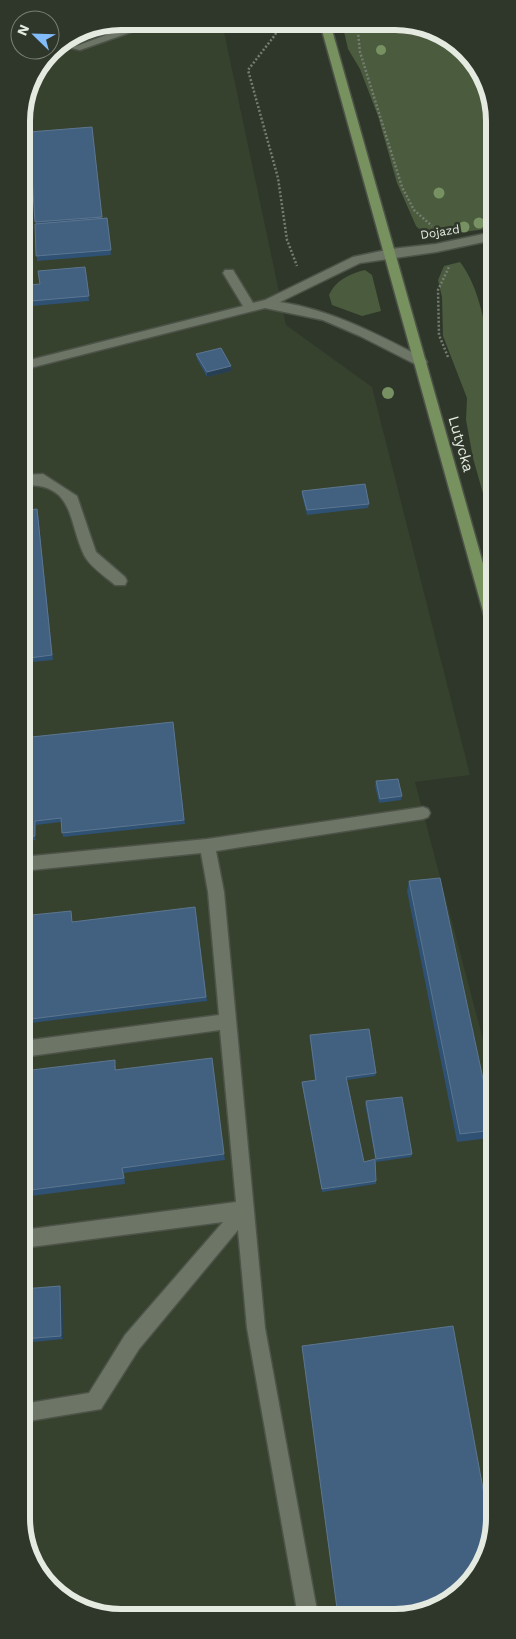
<svg xmlns="http://www.w3.org/2000/svg" width="516" height="1639" font-family="'Work Sans',sans-serif">
<style>
.built{fill:#36412e}
.green{fill:#4b5b3e}
.lines{fill:none;stroke-linecap:round;stroke-linejoin:round}
.minor-casing{stroke:#4d5348;stroke-width:3}
.major-casing{stroke:#4d5348;stroke-width:3}
.path{stroke:#757c71;stroke-width:2.5;stroke-dasharray:2 2;stroke-linecap:butt}
.minor{fill:#6d7566;fill-rule:evenodd}
.major{fill:#77925e;fill-rule:evenodd}
.tree{fill:#779162}
.wall{fill:#2f5174}
.shaded-wall{fill:#273f52}
.building{fill:#426180;stroke:#5c768f}
.labels{text-anchor:middle;stroke-width:5;stroke-linejoin:round;paint-order:stroke}
.far-street-label{font-size:12px;fill:#e5eae1;stroke:#2f372a}
.street-label{font-size:15px;fill:#e5eae1;stroke:#2f372a}
.rim{fill:none;stroke:#e5eae1;stroke-width:6}
</style>
<rect width="100%" height="100%" fill="#2f372a"/>
<!-- built -->
<path class="built" d="M 121,21 L 222,22 L 286,325 L 372,387 L 470,775 L 415,782 L 494,1081 L 495,1524 L 470,1583 L 414,1616 L 101,1616 L 50,1588 L 23,1537 L 21,115 L 31,77 L 51,50 L 83,29 Z"/>
<!-- green -->
<path class="green" d="M 342,23 L 415,23 L 466,51 L 493,102 L 493,228 L 442,235 L 423,233 L 416,226 L 397,183 L 378,116 L 360,69 L 348,49 Z
M 460,262 C 479,287 484,321 490,351 L 493,355 L 493,529 L 473,458 L 466,420 L 467,398 L 443,336 L 442,297 L 438,280 L 444,266 Z
M 365,270 L 372,275 L 381,311 L 362,316 L 332,305 L 329,295 C 336,280 349,274 365,270 Z"/>
<g class="lines">
<defs>
<path id="minor" d="M 144,21 L 160,22 L 80,50 L 71,48 Z
M 493,232 L 493,240 L 436,252 L 360,263 L 280,302 C 332,310 379,335 425,359 L 427,362 L 425,365 L 417,365 L 360,336 L 323,320 L 265,308 L 22,370 L 22,362 L 243,306 L 223,273 L 225,270 L 233,270 L 253,303 L 265,300 L 353,257 L 391,249 L 436,244 Z
M 43,474 L 77,496 L 96,552 L 125,577 L 127,581 L 125,585 L 115,585 C 106,577 89,566 84,555 C 67,519 75,483 22,485 L 22,475 Z
M 423,807 L 428,809 L 430,813 L 428,817 L 423,819 L 216,851 L 224,892 L 265,1328 L 318,1616 L 298,1616 L 247,1328 L 238,1230 L 139,1349 L 101,1409 L 23,1422 L 23,1404 L 89,1393 L 125,1335 L 223,1222 L 23,1248 L 23,1230 L 236,1202 L 220,1030 L 23,1057 L 23,1041 L 219,1015 L 208,892 L 201,853 L 22,871 L 22,857 L 207,839 Z"/>
<path id="major" d="M 320,23 L 330,23 L 493,599 L 493,627 L 486,622 Z"/>
</defs>
<!-- minor casing -->
<use href="#minor" class="minor-casing"/>
<!-- major casing -->
<use href="#major" class="major-casing"/>
<!-- path -->
<path class="path" d="M 275,22 L 278,29 L 275,35 L 248,70 L 278,178 L 287,240 L 297,266
M 357,23 L 360,52 L 402,187 L 414,210 L 432,226
M 448,357 L 439,335 L 438,290 L 449,267"/>
<!-- minor -->
<use href="#minor" class="minor"/>
<!-- major -->
<use href="#major" class="major"/>
</g>
<!-- trees -->
<g class="tree">
<circle cx="381" cy="50" r="5"/>
<circle cx="439" cy="193" r="5.5"/>
<circle cx="479" cy="223" r="5.5"/>
<circle cx="464" cy="227" r="5.5"/>
<circle cx="388" cy="393" r="6"/>
</g>
<!-- wall -->
<path class="wall" d="M 92,127 L 102,218 L 107,218 L 111,255 L 37,261 L 36,223 L 29,132 Z
M 85,267 L 89,301 L 32,306 L 29,285 L 40,284 Z
M 196,354 L 231,366 L 231,371 L 207,377 L 197,359 Z
M 302,491 L 369,504 L 368,508 L 307,515 L 302,496 Z
M 22,511 L 38,514 L 53,660 L 22,663 Z
M 173,722 L 185,824 L 63,837 L 61,822 L 36,825 L 36,840 L 22,842 L 22,738 Z
M 376,781 L 402,796 L 401,800 L 379,803 L 375,786 Z
M 409,881 L 494,1130 L 490,1138 L 457,1142 L 407,891 Z
M 195,907 L 207,1001 L 23,1024 L 22,916 L 72,915 L 72,922 Z
M 310,1035 L 376,1073 L 375,1076 L 347,1080 L 364,1162 L 376,1181 L 376,1184 L 322,1192 L 302,1085 L 302,1082 L 315,1081 L 310,1039 Z
M 116,1066 L 116,1070 L 224,1154 L 225,1160 L 124,1173 L 125,1184 L 23,1197 L 23,1071 Z
M 366,1101 L 412,1154 L 411,1157 L 376,1162 L 365,1104 Z
M 60,1286 L 62,1290 L 63,1339 L 23,1343 L 23,1289 Z
M 302,1346 L 414,1616 L 338,1616 Z"/>
<!-- shaded-wall -->
<path class="shaded-wall" d="M 231,366 L 231,371 L 207,377 L 207,372 Z
M 35,821 L 36,825 L 36,840 L 35,836 Z
M 60,1286 L 62,1290 L 63,1339 L 61,1336 Z"/>
<!-- building -->
<path class="building" d="M 92,127 L 102,217 L 35,222 L 29,132 Z
M 107,218 L 111,250 L 36,256 L 35,224 Z
M 85,267 L 89,296 L 31,301 L 29,285 L 40,284 L 38,271 Z
M 221,348 L 231,366 L 207,372 L 196,354 Z
M 365,484 L 369,504 L 307,510 L 302,491 Z
M 37,509 L 52,655 L 22,659 L 22,511 Z
M 173,722 L 184,820 L 62,833 L 61,818 L 35,821 L 35,836 L 22,838 L 22,738 Z
M 398,779 L 402,796 L 380,799 L 376,781 Z
M 440,878 L 494,1130 L 460,1134 L 409,881 Z
M 195,907 L 206,997 L 23,1020 L 22,916 L 71,911 L 72,922 Z
M 369,1029 L 376,1073 L 346,1077 L 364,1162 L 375,1159 L 376,1181 L 322,1189 L 302,1082 L 316,1080 L 310,1035 Z
M 212,1058 L 224,1154 L 122,1168 L 124,1178 L 23,1191 L 23,1071 L 115,1060 L 115,1070 Z
M 402,1097 L 412,1154 L 376,1159 L 366,1101 Z
M 60,1286 L 61,1336 L 23,1339 L 23,1289 Z
M 453,1326 L 491,1532 L 470,1583 L 414,1616 L 338,1616 L 302,1346 Z"/>
<g class="labels">
<!-- far-street labels -->
<g class="far-street-label">
<text transform="translate(440 232) rotate(-9)" y="4">Dojazd</text>
</g>
<!-- street labels -->
<g class="street-label">
<text transform="translate(461 444) rotate(74)" y="5">Lutycka</text>
</g>
</g>
<!-- crop -->
<path d="M0 0H516V1639H0ZM121 30H395A91 91 0 0 1 486 121V1518A91 91 0 0 1 395 1609H121A91 91 0 0 1 30 1518V121A91 91 0 0 1 121 30Z" fill="#2f372a" fill-rule="evenodd"/>
<path class="rim" d="M121 30H395A91 91 0 0 1 486 121V1518A91 91 0 0 1 395 1609H121A91 91 0 0 1 30 1518V121A91 91 0 0 1 121 30Z"/>
<!-- north arrow -->
<g transform="translate(35 35) rotate(293)"><circle r="24" fill="#2f372a" stroke="#787f73"/>
<path d="M0-4L9 19L0 12L-9 19Z" fill="#83bcfb"/>
<text y="-8" font-size="14" font-weight="bold" text-anchor="middle" fill="#e5eae1">N</text>
</g>
</svg>
